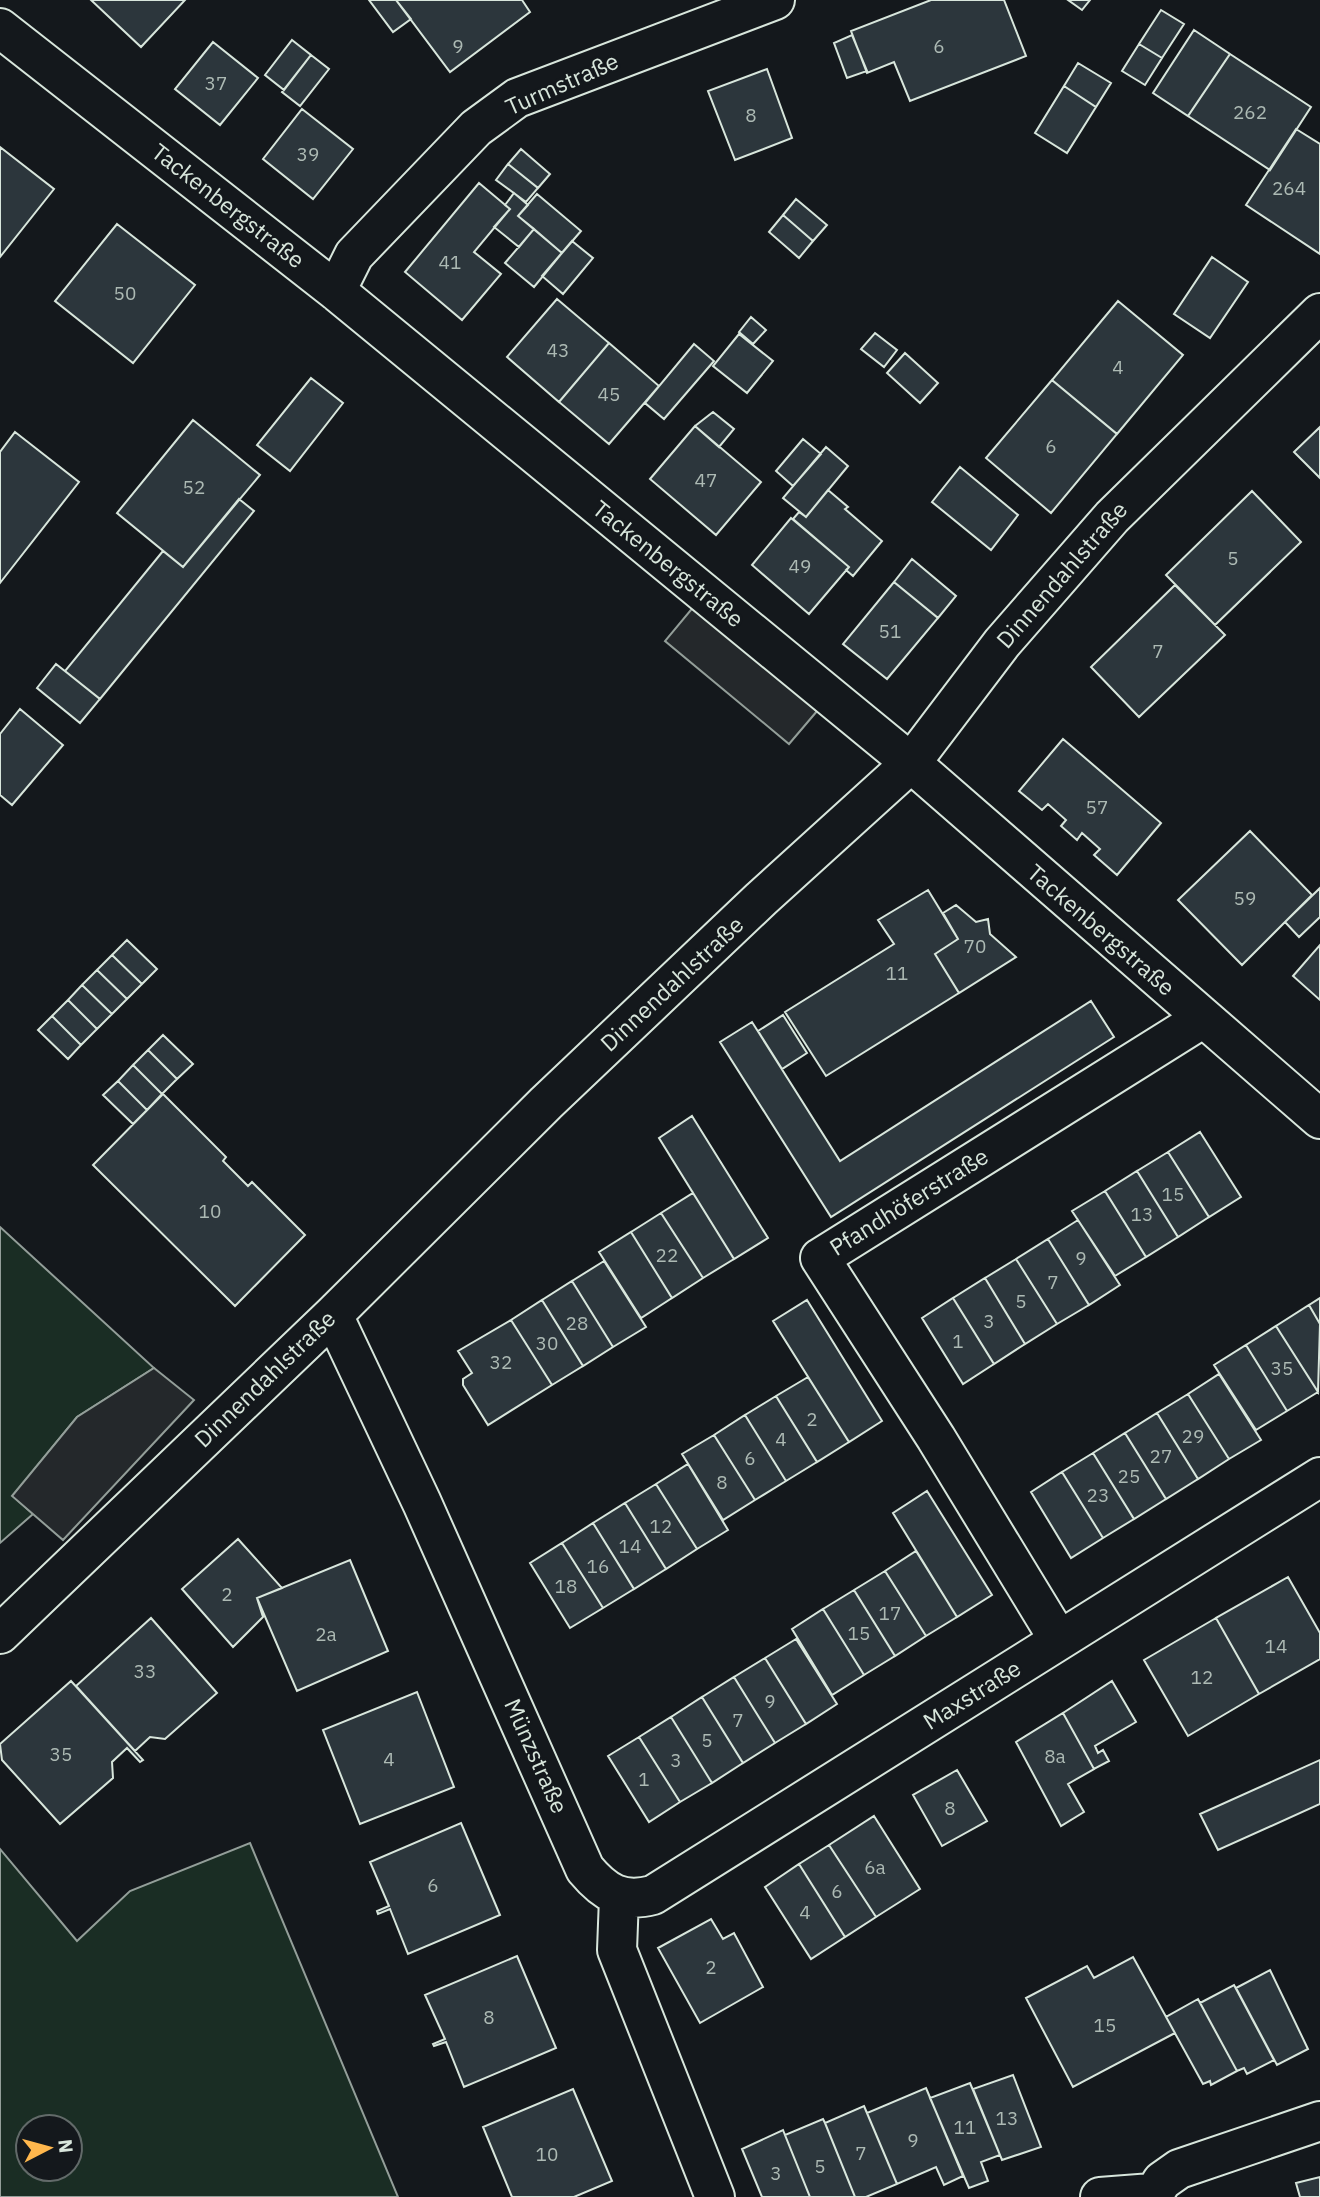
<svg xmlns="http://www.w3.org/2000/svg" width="1320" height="2197" font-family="'IBM Plex Sans',sans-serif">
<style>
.green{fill:#1a2d24;stroke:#939e99;stroke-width:2;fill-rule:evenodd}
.parking{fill:#24282b;stroke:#939e99;stroke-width:2}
.building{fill:#2c363c;stroke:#d8e6dc;stroke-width:2}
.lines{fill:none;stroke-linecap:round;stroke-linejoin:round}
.street-casing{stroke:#d8e6dc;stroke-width:42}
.street{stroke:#14181c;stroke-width:38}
.labels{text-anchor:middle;stroke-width:5;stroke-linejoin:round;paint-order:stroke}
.number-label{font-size:19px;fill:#adbab4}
.street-label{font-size:23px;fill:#d8e6dc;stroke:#14181c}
</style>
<rect width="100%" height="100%" fill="#14181c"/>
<!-- green -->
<path class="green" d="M 0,1227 L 154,1368 L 77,1417 L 13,1496 L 33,1514 L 0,1543 Z
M 250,1843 L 398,2197 L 0,2197 L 0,1849 L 77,1941 L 130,1891 ZM 28,2127 L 70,2127 L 70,2169 L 28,2169 Z"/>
<!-- parking -->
<path class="parking" d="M 705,593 L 829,697 L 789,744 L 665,641 Z
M 154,1368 L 194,1400 L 63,1540 L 12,1496 L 77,1417 Z"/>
<!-- building -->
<path class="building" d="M 91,0 L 185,0 L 141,47 Z
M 369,0 L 396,0 L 411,19 L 393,32 Z
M 396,0 L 522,0 L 530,12 L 450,72 Z
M 931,0 L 1004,0 L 1026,56 L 910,101 L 894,62 L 867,73 L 851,31 Z
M 1068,0 L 1090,0 L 1082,10 Z
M 1161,10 L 1184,24 L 1162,58 L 1139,44 Z
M 1194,30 L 1230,54 L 1188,116 L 1153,93 Z
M 852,35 L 867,71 L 847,78 L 834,43 Z
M 292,40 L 311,55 L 284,90 L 265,75 Z
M 213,42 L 258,78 L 220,125 L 175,89 Z
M 1139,44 L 1162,58 L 1145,85 L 1122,71 Z
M 1230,54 L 1311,107 L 1270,170 L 1188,116 Z
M 311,55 L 329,69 L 300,106 L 282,92 Z
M 1078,63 L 1111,83 L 1096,107 L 1064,86 Z
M 767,69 L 792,138 L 735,160 L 708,91 Z
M 1064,86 L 1096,107 L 1067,153 L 1035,133 Z
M 302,109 L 353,149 L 313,199 L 263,159 Z
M 1296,129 L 1320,144 L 1320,254 L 1246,205 Z
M 0,147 L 54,189 L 0,257 Z
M 521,149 L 550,174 L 538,188 L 508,164 Z
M 508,164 L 538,188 L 526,202 L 496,180 Z
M 479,183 L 510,209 L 474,252 L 501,274 L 462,320 L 405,272 Z
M 514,193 L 528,205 L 518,216 L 534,229 L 519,247 L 494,227 L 510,209 L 505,205 Z
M 537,194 L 581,231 L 562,253 L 518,216 Z
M 796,199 L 827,225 L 813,241 L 783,215 Z
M 783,215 L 813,241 L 799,258 L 769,232 Z
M 117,224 L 195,285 L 133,363 L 55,301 Z
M 534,229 L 562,253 L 534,287 L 505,263 Z
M 572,241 L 593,258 L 563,294 L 542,276 Z
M 1212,257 L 1248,282 L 1210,338 L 1174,314 Z
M 557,299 L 609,343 L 559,402 L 507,357 Z
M 1118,301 L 1183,355 L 1117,434 L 1052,380 Z
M 751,317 L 766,330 L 753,344 L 739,332 Z
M 875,333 L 897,350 L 884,367 L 861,349 Z
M 739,334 L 773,361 L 747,393 L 713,366 Z
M 609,343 L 659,386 L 609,444 L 559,402 Z
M 694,344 L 714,361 L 664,419 L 645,403 Z
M 905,353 L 938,383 L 920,403 L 887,373 Z
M 311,378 L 343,403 L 290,471 L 257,445 Z
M 1052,380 L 1117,434 L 1051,513 L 986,458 Z
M 713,412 L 734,429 L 719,447 L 695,426 Z
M 193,420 L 260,475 L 183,567 L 117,513 Z
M 695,426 L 761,482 L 716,535 L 650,479 Z
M 1320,427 L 1320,478 L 1294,452 Z
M 15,432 L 79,482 L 0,583 L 0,452 Z
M 803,439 L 821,454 L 793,486 L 776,471 Z
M 826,447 L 848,466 L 806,517 L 783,498 Z
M 960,467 L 1018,515 L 991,550 L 932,502 Z
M 828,490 L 848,507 L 845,509 L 882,541 L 853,576 L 846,570 L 849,567 L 793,519 L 799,512 L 806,517 Z
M 1252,491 L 1301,542 L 1215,625 L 1166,575 Z
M 239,499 L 254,511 L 100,699 L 65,671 L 163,551 L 183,567 Z
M 791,518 L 849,567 L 809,614 L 752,565 Z
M 912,559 L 956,596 L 938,618 L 894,582 Z
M 894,582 L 938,618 L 887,679 L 843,644 Z
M 1175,585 L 1225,635 L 1139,717 L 1091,667 Z
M 56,664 L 100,699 L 80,723 L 37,688 Z
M 20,709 L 63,745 L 12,805 L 0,795 L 0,734 Z
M 1063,739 L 1161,823 L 1117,875 L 1094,855 L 1100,849 L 1082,833 L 1077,840 L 1061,826 L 1066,820 L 1048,804 L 1042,810 L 1019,791 Z
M 1250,831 L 1312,895 L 1242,965 L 1178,900 Z
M 1320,888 L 1320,917 L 1299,937 L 1285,922 Z
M 928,890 L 958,939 L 935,954 L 959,993 L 826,1076 L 785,1012 L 894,944 L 878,920 Z
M 956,905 L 976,922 L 988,919 L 990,934 L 1016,957 L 959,993 L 935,954 L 958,939 L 943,913 Z
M 127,940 L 157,969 L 142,984 L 112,955 Z
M 1320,945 L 1320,1000 L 1293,976 Z
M 112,955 L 142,984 L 127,999 L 97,970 Z
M 97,970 L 127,999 L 112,1014 L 82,985 Z
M 82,985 L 112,1014 L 97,1029 L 68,1000 Z
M 68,1000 L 97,1029 L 81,1045 L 52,1016 Z
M 1091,1001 L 1114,1037 L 831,1217 L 720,1042 L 752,1022 L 840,1161 Z
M 783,1015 L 807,1053 L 782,1069 L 758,1031 Z
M 52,1016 L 81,1045 L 68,1059 L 38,1030 Z
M 163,1035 L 193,1064 L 177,1079 L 148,1050 Z
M 148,1050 L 177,1079 L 162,1094 L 133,1065 Z
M 133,1065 L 162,1094 L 147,1110 L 118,1081 Z
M 118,1081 L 147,1110 L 133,1124 L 103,1095 Z
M 163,1094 L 226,1157 L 223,1161 L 248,1186 L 252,1182 L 305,1235 L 235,1306 L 93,1165 Z
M 692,1116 L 768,1238 L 734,1259 L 659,1138 Z
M 1200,1132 L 1241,1197 L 1209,1217 L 1168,1152 Z
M 1168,1152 L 1209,1217 L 1178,1237 L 1137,1171 Z
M 1137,1171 L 1178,1237 L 1146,1257 L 1105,1191 Z
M 1105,1191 L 1146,1257 L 1115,1276 L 1072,1211 Z
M 693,1193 L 734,1259 L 703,1278 L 661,1213 Z
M 661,1213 L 703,1278 L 672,1298 L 631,1232 Z
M 1078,1220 L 1120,1285 L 1089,1305 L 1048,1239 Z
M 631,1232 L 672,1298 L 641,1318 L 599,1252 Z
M 1048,1239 L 1089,1305 L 1057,1324 L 1016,1259 Z
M 1016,1259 L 1057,1324 L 1025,1344 L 985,1278 Z
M 604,1261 L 646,1327 L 613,1347 L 572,1281 Z
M 985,1278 L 1025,1344 L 994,1364 L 953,1298 Z
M 572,1281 L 613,1347 L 583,1366 L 542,1300 Z
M 953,1298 L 994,1364 L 963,1384 L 922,1318 Z
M 1320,1298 L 1320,1324 L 1309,1305 Z
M 542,1300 L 583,1366 L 552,1385 L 511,1320 Z
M 807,1300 L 882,1421 L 849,1442 L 773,1321 Z
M 1309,1305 L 1320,1324 L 1318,1392 L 1276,1326 Z
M 511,1320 L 552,1385 L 488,1425 L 463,1385 L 463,1379 L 472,1373 L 458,1351 Z
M 1276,1326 L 1318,1392 L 1287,1411 L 1246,1345 Z
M 1246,1345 L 1287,1411 L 1256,1430 L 1214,1365 Z
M 1219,1374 L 1261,1440 L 1229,1459 L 1188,1394 Z
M 808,1377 L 849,1442 L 817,1462 L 776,1396 Z
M 1188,1394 L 1229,1459 L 1198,1479 L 1157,1413 Z
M 776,1396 L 817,1462 L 786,1481 L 745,1415 Z
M 1157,1413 L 1198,1479 L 1166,1499 L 1125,1433 Z
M 745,1415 L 786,1481 L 755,1500 L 714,1435 Z
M 1125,1433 L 1166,1499 L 1134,1519 L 1093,1453 Z
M 714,1435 L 755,1500 L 723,1520 L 682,1454 Z
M 1093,1453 L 1134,1519 L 1103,1538 L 1062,1472 Z
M 688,1464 L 728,1530 L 697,1549 L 656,1484 Z
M 1062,1472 L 1103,1538 L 1071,1558 L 1031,1492 Z
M 656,1484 L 697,1549 L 666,1569 L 625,1503 Z
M 927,1491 L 992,1595 L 957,1617 L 893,1513 Z
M 625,1503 L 666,1569 L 634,1589 L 593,1523 Z
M 593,1523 L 634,1589 L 603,1608 L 562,1543 Z
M 238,1539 L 282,1588 L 257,1598 L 263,1617 L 233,1647 L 182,1589 Z
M 562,1543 L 603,1608 L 570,1628 L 530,1563 Z
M 916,1551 L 957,1617 L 926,1636 L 885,1571 Z
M 350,1560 L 388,1651 L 297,1691 L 257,1598 Z
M 885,1571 L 926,1636 L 895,1656 L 854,1590 Z
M 1288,1577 L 1320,1633 L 1320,1659 L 1259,1694 L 1216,1618 Z
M 854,1590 L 895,1656 L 864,1675 L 823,1609 Z
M 823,1609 L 864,1675 L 832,1695 L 792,1629 Z
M 151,1618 L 217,1693 L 165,1739 L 150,1737 L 135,1751 L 76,1686 Z
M 1216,1618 L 1259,1694 L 1188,1736 L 1144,1660 Z
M 796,1639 L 837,1704 L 806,1724 L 765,1658 Z
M 765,1658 L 806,1724 L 775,1743 L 734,1677 Z
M 734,1677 L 775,1743 L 743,1763 L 702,1697 Z
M 71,1681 L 143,1760 L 140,1762 L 127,1748 L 112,1762 L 113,1778 L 60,1824 L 2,1760 L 0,1744 Z
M 1112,1681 L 1136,1722 L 1095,1746 L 1098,1753 L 1103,1750 L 1109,1761 L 1094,1769 L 1063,1713 Z
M 417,1692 L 454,1787 L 360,1824 L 323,1730 Z
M 702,1697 L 743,1763 L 712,1783 L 671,1717 Z
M 1063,1713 L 1094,1769 L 1068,1784 L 1084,1812 L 1061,1826 L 1016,1742 Z
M 671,1717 L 712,1783 L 680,1802 L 639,1737 Z
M 639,1737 L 680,1802 L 649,1822 L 608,1756 Z
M 1320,1760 L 1320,1804 L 1218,1850 L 1200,1814 Z
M 957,1770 L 987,1821 L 942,1846 L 913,1795 Z
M 874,1816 L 920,1889 L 876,1917 L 829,1845 Z
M 461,1823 L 500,1915 L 408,1954 L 390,1909 L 378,1914 L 377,1911 L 389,1906 L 370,1862 Z
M 829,1845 L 876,1917 L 845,1937 L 799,1864 Z
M 799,1864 L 845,1937 L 811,1959 L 765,1887 Z
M 711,1919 L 723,1939 L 734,1933 L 763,1987 L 700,2023 L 658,1948 Z
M 517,1956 L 556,2048 L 464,2087 L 446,2042 L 434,2046 L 433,2044 L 445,2039 L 425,1995 Z
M 1133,1957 L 1175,2033 L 1073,2087 L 1026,1998 L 1087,1966 L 1094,1978 Z
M 1270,1970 L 1308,2049 L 1277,2065 L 1236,1988 Z
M 1234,1985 L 1274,2060 L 1247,2074 L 1244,2068 L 1237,2071 L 1200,2003 Z
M 1198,1999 L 1237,2071 L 1211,2085 L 1210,2081 L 1203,2084 L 1166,2017 Z
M 1013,2075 L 1041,2147 L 1002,2160 L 973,2089 Z
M 970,2083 L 1000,2155 L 981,2162 L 988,2181 L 969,2188 L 930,2098 Z
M 926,2088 L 963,2176 L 944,2185 L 936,2167 L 897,2184 L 867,2113 Z
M 573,2089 L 612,2181 L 574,2197 L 512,2197 L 483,2127 Z
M 864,2106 L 897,2184 L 866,2197 L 855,2197 L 825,2123 Z
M 823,2119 L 825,2123 L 855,2197 L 810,2197 L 785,2135 Z
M 783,2130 L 785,2135 L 810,2197 L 762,2197 L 742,2149 Z
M 1320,2177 L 1320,2197 L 1300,2197 L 1296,2183 Z"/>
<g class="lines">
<defs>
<path id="street" d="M 0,28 L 336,291 L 911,763 L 1320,1119
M 336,291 L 354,255 L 476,128 L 517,98 L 775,0
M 333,1315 L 422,1503 L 585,1869 C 605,1893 622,1903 653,1895 L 1320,1477
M 0,1634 L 333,1315 L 546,1103 L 761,899 L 911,763 L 1002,643 L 1112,517 L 1320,313
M 1059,1640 L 936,1438 L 820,1258 L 1202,1019
M 619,1898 L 617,1950 L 715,2197
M 1100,2197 L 1152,2193
M 1152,2197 L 1162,2181 L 1179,2169 L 1320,2121"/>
</defs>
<!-- street casing -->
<use href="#street" class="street-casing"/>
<!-- street -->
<use href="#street" class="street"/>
</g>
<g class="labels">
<!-- number labels -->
<g class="number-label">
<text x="458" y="53">9</text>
<text x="939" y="53">6</text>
<text x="216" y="90">37</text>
<text x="1250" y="119">262</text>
<text x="751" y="122">8</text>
<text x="308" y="161">39</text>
<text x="1289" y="195">264</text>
<text x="450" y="269">41</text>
<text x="125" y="300">50</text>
<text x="558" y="357">43</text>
<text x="1118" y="374">4</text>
<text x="609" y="401">45</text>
<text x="1051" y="453">6</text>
<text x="706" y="487">47</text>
<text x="194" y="494">52</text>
<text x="1233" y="565">5</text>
<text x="800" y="573">49</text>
<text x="890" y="638">51</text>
<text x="1158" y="658">7</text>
<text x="1097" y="814">57</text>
<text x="1245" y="905">59</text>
<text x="975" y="953">70</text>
<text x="897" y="980">11</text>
<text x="1173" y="1201">15</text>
<text x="210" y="1218">10</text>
<text x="1142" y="1221">13</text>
<text x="667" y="1262">22</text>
<text x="1081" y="1265">9</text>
<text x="1053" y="1289">7</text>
<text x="1021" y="1308">5</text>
<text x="989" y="1328">3</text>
<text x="577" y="1330">28</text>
<text x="958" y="1348">1</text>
<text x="547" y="1350">30</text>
<text x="501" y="1369">32</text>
<text x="1282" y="1375">35</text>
<text x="812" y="1426">2</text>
<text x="1193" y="1443">29</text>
<text x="781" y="1446">4</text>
<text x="1161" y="1463">27</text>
<text x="750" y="1465">6</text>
<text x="1129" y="1483">25</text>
<text x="722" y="1489">8</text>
<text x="1098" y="1502">23</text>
<text x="661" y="1533">12</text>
<text x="630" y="1553">14</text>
<text x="598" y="1573">16</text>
<text x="566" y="1593">18</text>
<text x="227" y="1601">2</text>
<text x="890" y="1620">17</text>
<text x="859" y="1640">15</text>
<text x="326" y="1641">2a</text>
<text x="1276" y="1653">14</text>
<text x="145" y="1678">33</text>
<text x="1202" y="1684">12</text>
<text x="770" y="1708">9</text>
<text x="738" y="1727">7</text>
<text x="707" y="1747">5</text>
<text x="61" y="1761">35</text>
<text x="1055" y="1763">8a</text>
<text x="389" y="1766">4</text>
<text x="676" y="1767">3</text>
<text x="644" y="1786">1</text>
<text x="950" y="1815">8</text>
<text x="875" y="1874">6a</text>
<text x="433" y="1892">6</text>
<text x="837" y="1898">6</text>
<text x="805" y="1919">4</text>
<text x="711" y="1974">2</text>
<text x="489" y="2024">8</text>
<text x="1105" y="2032">15</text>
<text x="1007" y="2125">13</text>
<text x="965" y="2134">11</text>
<text x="913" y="2147">9</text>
<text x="861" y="2160">7</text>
<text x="547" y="2161">10</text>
<text x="820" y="2173">5</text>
<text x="776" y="2180">3</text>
</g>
<!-- street labels -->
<g class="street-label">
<text transform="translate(562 84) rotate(-24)" y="8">Turmstraße</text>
<text transform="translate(228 206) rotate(38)" y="8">Tackenbergstraße</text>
<text transform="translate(668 564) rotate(39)" y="8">Tackenbergstraße</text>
<text transform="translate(1062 575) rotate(-49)" y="8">Dinnendahlstraße</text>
<text transform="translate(1101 930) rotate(41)" y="8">Tackenbergstraße</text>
<text transform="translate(672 984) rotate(-43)" y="8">Dinnendahlstraße</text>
<text transform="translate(909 1202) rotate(-32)" y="8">Pfandhöferstraße</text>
<text transform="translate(265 1379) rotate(-44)" y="8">Dinnendahlstraße</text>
<text transform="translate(972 1695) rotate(-32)" y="8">Maxstraße</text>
<text transform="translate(536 1756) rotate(66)" y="8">Münzstraße</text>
</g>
</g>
<!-- north arrow -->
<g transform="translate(49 2148) rotate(84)"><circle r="33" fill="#14181c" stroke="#626a69" stroke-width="2"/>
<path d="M0-5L12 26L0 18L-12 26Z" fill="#ffb74d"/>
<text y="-10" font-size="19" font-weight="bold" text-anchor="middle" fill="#d8e6dc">N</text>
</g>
</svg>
